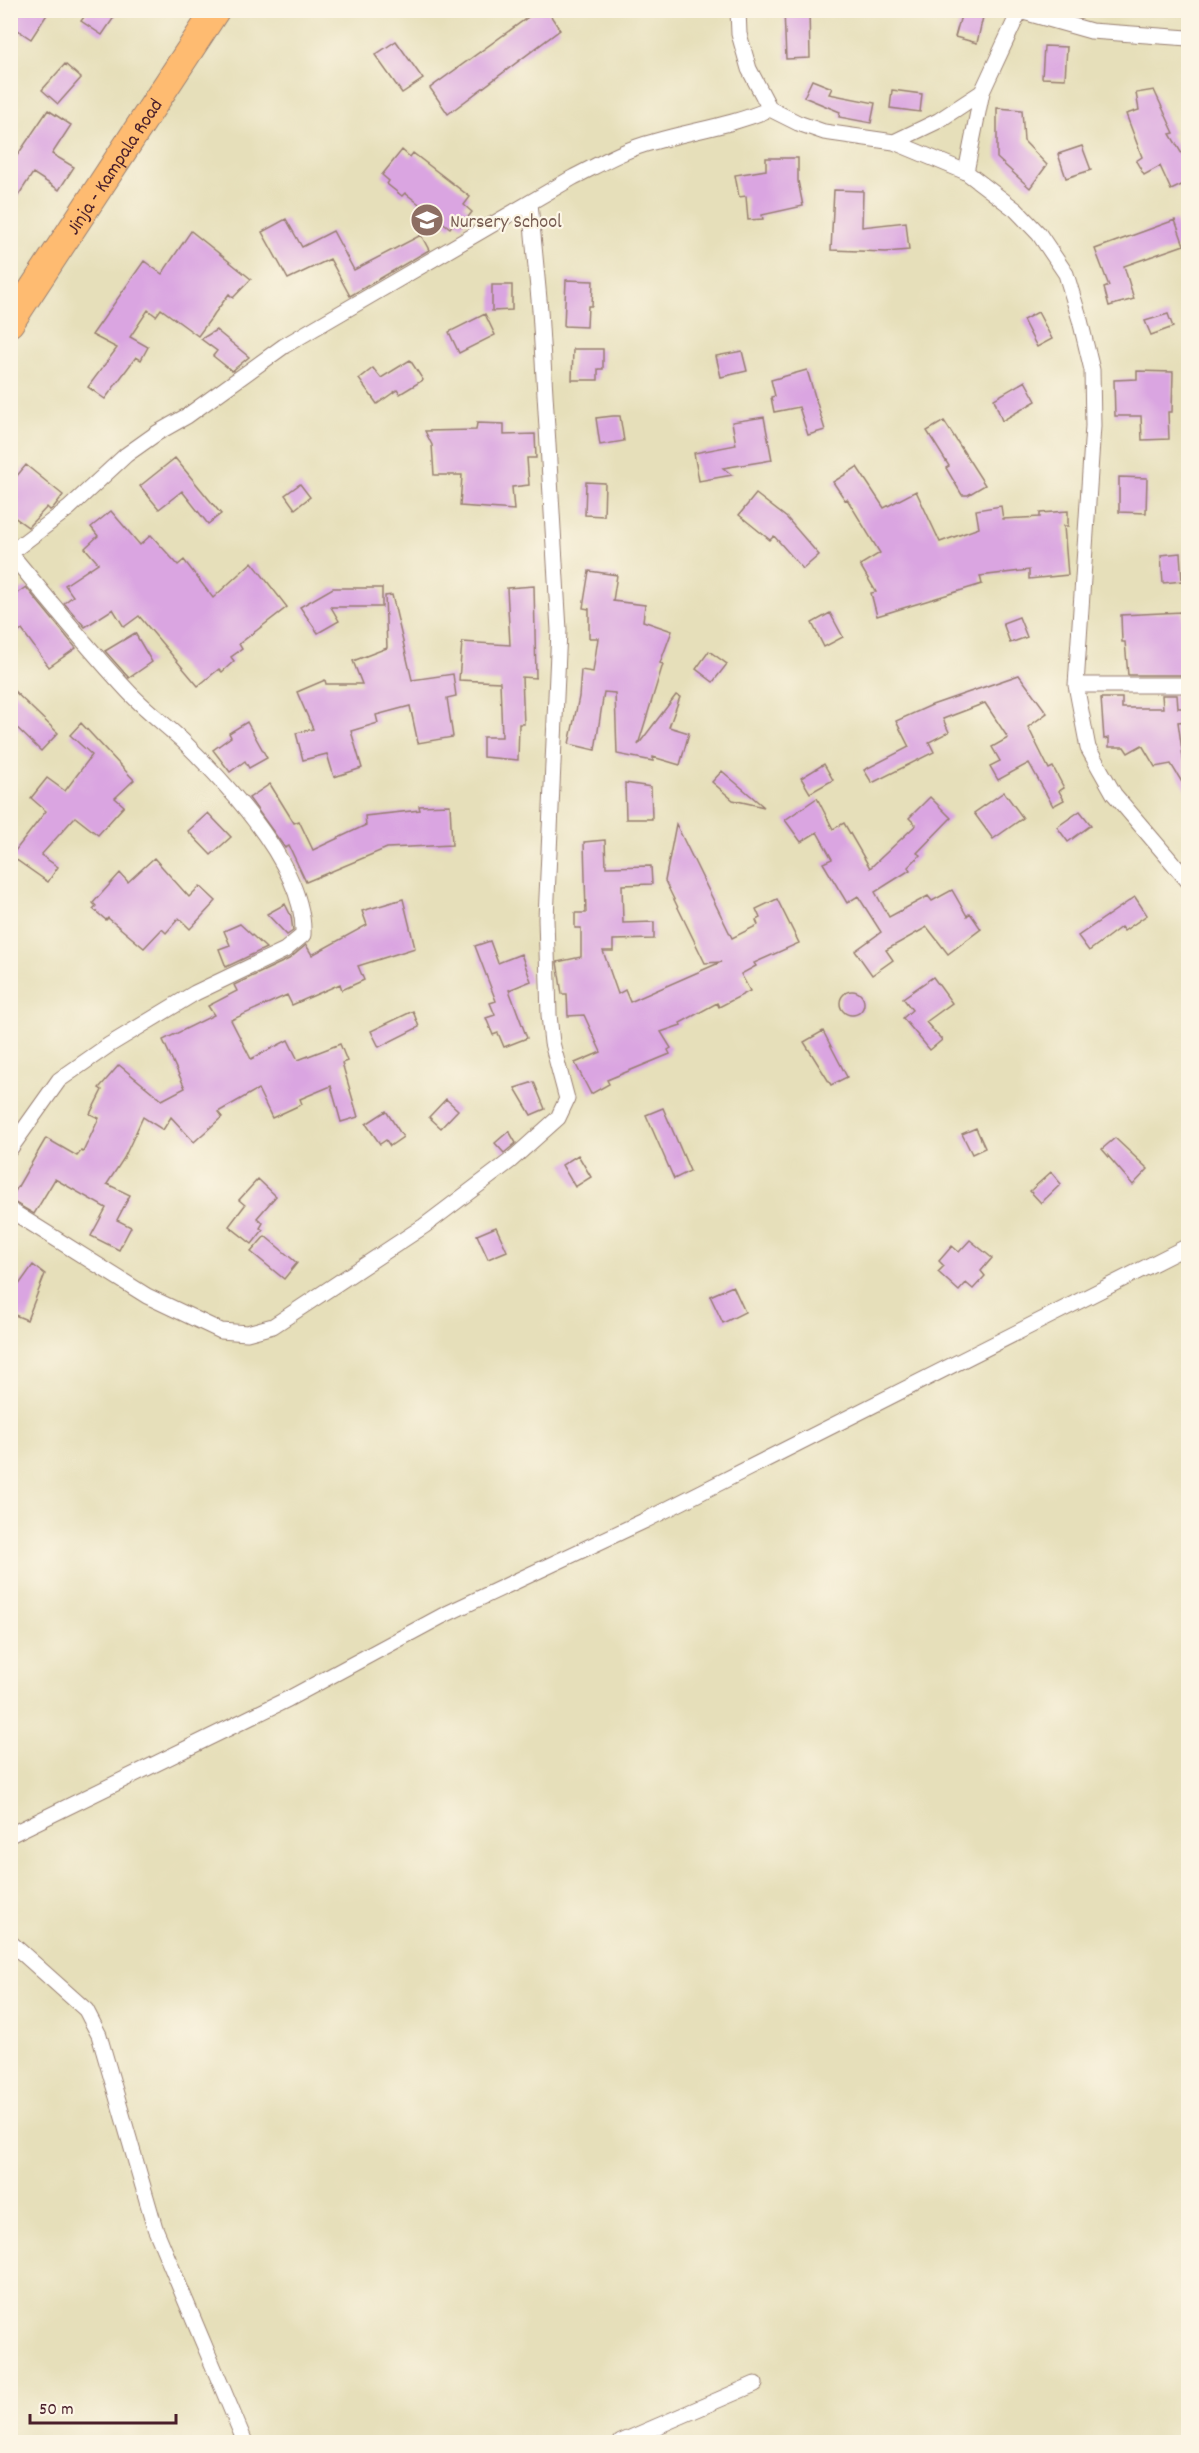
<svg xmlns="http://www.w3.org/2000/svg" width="1199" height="2453" font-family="Dekko,sans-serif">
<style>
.building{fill:#daa5e1}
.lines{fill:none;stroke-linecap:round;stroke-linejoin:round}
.street-casing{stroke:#987f72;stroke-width:17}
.highway-casing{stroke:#987f72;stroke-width:29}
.street{stroke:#fff;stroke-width:15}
.highway{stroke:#febb71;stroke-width:27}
.labels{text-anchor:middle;stroke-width:4.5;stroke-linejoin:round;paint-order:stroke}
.street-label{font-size:20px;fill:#4a1f2b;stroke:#fcf5e5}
.education-label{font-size:20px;fill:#785e54;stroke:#fcf5e5;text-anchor:start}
</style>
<rect width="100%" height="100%" fill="#fcf5e5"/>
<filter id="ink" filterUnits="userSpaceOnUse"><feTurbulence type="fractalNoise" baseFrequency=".0167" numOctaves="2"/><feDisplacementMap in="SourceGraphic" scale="12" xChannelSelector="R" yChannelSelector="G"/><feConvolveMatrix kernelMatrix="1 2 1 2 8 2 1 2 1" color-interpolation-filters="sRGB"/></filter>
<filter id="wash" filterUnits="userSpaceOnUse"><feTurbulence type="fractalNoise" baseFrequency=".008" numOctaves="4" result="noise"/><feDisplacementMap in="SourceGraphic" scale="24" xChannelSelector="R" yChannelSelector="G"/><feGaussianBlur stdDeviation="1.35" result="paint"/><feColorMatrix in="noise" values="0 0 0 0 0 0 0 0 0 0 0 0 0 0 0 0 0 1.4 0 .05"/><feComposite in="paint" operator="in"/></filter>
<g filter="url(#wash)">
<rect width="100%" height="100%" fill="#e6dfba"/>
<g id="blocks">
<!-- building -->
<path class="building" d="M 10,10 L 50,10 L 31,39 L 10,25 Z
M 89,10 L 119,10 L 102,35 L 81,21 Z
M 538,10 L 547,10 L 560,30 L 448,114 L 430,88 Z
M 784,10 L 809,10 L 810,58 L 786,59 Z
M 962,12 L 983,17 L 977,43 L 955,37 Z
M 396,41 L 423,79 L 402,93 L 375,55 Z
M 1044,46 L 1067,47 L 1065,79 L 1042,78 Z
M 65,64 L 81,78 L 58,104 L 42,90 Z
M 812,80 L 832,88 L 829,94 L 875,103 L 871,123 L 839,117 L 840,112 L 804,97 Z
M 892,90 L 922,94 L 920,112 L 890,108 Z
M 1154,90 L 1174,133 L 1170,134 L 1188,164 L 1188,182 L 1171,190 L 1160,166 L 1144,175 L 1136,161 L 1142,157 L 1126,114 L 1139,110 L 1136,93 Z
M 997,108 L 1022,110 L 1024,141 L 1047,165 L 1030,188 L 997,158 Z
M 48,110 L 71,125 L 52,154 L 74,167 L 59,190 L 33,173 L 10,208 L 10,166 Z
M 1082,146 L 1091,170 L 1066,178 L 1058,154 Z
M 402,150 L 410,157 L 413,153 L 470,197 L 464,205 L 472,212 L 461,226 L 455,221 L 450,228 L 405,193 L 402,196 L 387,184 L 389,181 L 382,175 Z
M 766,158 L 798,158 L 798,181 L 803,206 L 762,215 L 763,219 L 748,220 L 746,196 L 739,197 L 735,175 L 766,170 Z
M 834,190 L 863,191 L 862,227 L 906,222 L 909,250 L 886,252 L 831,250 Z
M 286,219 L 302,247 L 333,231 L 354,270 L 421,235 L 429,250 L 350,296 L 330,259 L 288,279 L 262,232 Z
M 1175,220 L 1184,245 L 1124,266 L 1134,299 L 1109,306 L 1104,288 L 1109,286 L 1095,249 Z
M 191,231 L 251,279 L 233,298 L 229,294 L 198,336 L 161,309 L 156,316 L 148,310 L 130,337 L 148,347 L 141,360 L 136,357 L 105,399 L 88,387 L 117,348 L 92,335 L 144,261 L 162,274 Z
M 566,280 L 593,281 L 592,306 L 588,306 L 587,327 L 564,326 Z
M 492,285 L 512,285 L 512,310 L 492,311 Z
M 1038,312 L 1052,339 L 1037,347 L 1023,320 Z
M 485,314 L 495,335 L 459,353 L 449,332 Z
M 1168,314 L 1173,327 L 1151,335 L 1145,321 Z
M 216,330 L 249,357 L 232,371 L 213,356 L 217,351 L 201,339 Z
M 573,349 L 603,349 L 603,369 L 598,369 L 598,380 L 572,380 Z
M 742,351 L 747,371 L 721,377 L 716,356 Z
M 410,360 L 423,380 L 400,394 L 397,390 L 377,404 L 359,379 L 373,368 L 381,378 Z
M 807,370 L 825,430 L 808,435 L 799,407 L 774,412 L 771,397 L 775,396 L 771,380 Z
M 1137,371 L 1173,372 L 1172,412 L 1168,412 L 1169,439 L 1142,440 L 1141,416 L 1115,416 L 1114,380 L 1137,379 Z
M 1025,381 L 1036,401 L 1002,421 L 994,399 Z
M 613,416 L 620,416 L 624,441 L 600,445 L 596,418 Z
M 764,417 L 772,460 L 723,468 L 732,475 L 699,481 L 694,453 L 736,445 L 732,422 Z
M 944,421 L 985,485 L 968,495 L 962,495 L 946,468 L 949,466 L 927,431 Z
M 477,423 L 504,424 L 504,435 L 535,434 L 536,458 L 527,458 L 529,485 L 512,487 L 514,510 L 460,506 L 462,475 L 434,475 L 432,445 L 425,431 L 476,430 Z
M 175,458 L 221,514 L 208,524 L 182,491 L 159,509 L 140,486 Z
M 26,465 L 63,495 L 53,508 L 50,510 L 47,507 L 28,527 L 10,514 L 10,484 Z
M 857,467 L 884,508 L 916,491 L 940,542 L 979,528 L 976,510 L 1001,506 L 1003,519 L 1040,517 L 1040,513 L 1068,511 L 1068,526 L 1064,526 L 1068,575 L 1029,579 L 1029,570 L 980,576 L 982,584 L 877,616 L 871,593 L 876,592 L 860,565 L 880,553 L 847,499 L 845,500 L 833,482 Z
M 1119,477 L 1147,478 L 1146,513 L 1119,512 Z
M 586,482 L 605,483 L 604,516 L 585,515 Z
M 300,484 L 310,497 L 295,509 L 285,495 Z
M 756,494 L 787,518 L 819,555 L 803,569 L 774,536 L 770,540 L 739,515 Z
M 111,511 L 140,545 L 151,535 L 178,565 L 184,560 L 213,598 L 252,562 L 287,607 L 239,644 L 242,649 L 231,657 L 234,661 L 222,672 L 219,669 L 198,686 L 139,616 L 124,627 L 113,609 L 85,627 L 64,603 L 73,596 L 65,585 L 98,563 L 85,548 L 98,536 L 91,527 Z
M 1180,553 L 1182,581 L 1163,583 L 1161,555 Z
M 589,571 L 617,575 L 613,601 L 645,605 L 643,621 L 672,631 L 660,663 L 663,664 L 638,745 L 676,695 L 680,697 L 669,727 L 689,733 L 680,765 L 653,757 L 653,761 L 617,754 L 615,693 L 604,692 L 595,750 L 569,744 L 579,697 L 581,670 L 593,672 L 598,638 L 589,638 L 589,609 L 583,608 Z
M 534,586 L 536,678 L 522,677 L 524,724 L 519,724 L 518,760 L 483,757 L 483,737 L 502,737 L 500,682 L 459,680 L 462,642 L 510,645 L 507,588 Z
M 26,587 L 76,648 L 49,667 L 22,630 L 10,638 L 10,598 Z
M 333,588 L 382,588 L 382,607 L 331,607 L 339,621 L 318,633 L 300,607 Z
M 392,595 L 412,680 L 453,674 L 456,696 L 447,698 L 453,737 L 418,743 L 410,706 L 376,715 L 378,723 L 351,731 L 362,768 L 334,777 L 327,754 L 303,760 L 296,733 L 313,729 L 297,692 L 325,680 L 326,684 L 362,684 L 353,661 L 387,648 L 385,596 Z
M 1182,612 L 1186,653 L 1188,653 L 1188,675 L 1128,675 L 1125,642 L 1122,642 L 1121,615 Z
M 830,613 L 843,637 L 824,647 L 812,623 Z
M 1019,617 L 1027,637 L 1010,643 L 1003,623 Z
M 135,633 L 152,662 L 129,678 L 105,651 Z
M 709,651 L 727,664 L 713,682 L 696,669 Z
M 1019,675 L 1047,713 L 1028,727 L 1049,769 L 1053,767 L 1064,788 L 1059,791 L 1064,800 L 1053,806 L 1029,763 L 998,780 L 990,766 L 1000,761 L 992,747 L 1008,738 L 985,703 L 943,719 L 949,732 L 929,742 L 934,752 L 872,783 L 864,770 L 909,747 L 896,721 L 932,705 Z
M 10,687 L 58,733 L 41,751 L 10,721 Z
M 1162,695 L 1177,695 L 1178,708 L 1188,708 L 1188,721 L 1178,722 L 1188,792 L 1171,764 L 1155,767 L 1142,745 L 1128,753 L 1124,747 L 1109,747 L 1109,738 L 1104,739 L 1101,698 L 1122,698 L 1122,708 L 1163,708 Z
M 247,722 L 267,758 L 249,768 L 245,761 L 230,772 L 213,750 L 231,737 L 229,733 Z
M 81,723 L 134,780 L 115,798 L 124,806 L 98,835 L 75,817 L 41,855 L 58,867 L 48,882 L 11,856 L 46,811 L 31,798 L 47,778 L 65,791 L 92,755 L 70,735 Z
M 824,764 L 833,780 L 810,793 L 801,778 Z
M 722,771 L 764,807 L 733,800 L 712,782 Z
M 625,783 L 651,787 L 652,819 L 626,819 Z
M 270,784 L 294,823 L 299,821 L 313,850 L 366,825 L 365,816 L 420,810 L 419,806 L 450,805 L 452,845 L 387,848 L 306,882 L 289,846 L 285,848 L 249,798 Z
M 1004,792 L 1023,818 L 993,839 L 974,813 Z
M 930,797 L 951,818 L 917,853 L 920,855 L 908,867 L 910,870 L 875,892 L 889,917 L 928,896 L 932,901 L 952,890 L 967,916 L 970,913 L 981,929 L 948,954 L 927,927 L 886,950 L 893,960 L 872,975 L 855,951 L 881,932 L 858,896 L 847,903 L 823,863 L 832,859 L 817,832 L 801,842 L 785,820 L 817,798 L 833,829 L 844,823 L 870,868 L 916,825 L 909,818 Z
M 1080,811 L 1091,825 L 1068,842 L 1057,827 Z
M 208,813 L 231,837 L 211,855 L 188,831 Z
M 676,824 L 732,938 L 758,925 L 756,920 L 760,918 L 756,909 L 777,899 L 799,943 L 754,963 L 756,966 L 741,974 L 750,991 L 719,1007 L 717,1003 L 680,1023 L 681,1025 L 661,1032 L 671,1048 L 668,1050 L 670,1054 L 607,1080 L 609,1084 L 591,1094 L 575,1063 L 601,1052 L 584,1015 L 568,1016 L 567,994 L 562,994 L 557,962 L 581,957 L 581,928 L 575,928 L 575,913 L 586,913 L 584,842 L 605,840 L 606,867 L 651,866 L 652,884 L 622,885 L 623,923 L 654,922 L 654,939 L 613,940 L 613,951 L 603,951 L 618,994 L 625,990 L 630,1002 L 721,962 L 705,963 L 665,881 Z
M 154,858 L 189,897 L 200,886 L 216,901 L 190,929 L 179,918 L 166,933 L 162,929 L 144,948 L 108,918 L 106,920 L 93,909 L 96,906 L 93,903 L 120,873 L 128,882 Z
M 1135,897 L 1147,915 L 1124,931 L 1121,927 L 1089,951 L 1078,936 Z
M 403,899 L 415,948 L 358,966 L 364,980 L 342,990 L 340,984 L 292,1005 L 287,995 L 231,1020 L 251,1059 L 288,1040 L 298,1060 L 340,1044 L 347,1061 L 342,1063 L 358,1117 L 341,1122 L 331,1086 L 300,1099 L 302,1104 L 272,1118 L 258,1089 L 218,1112 L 222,1117 L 194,1142 L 171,1117 L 163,1130 L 143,1117 L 124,1158 L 107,1184 L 130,1195 L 117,1220 L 131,1227 L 119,1250 L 91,1236 L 106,1208 L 55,1179 L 34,1214 L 10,1200 L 46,1138 L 77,1156 L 81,1151 L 83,1152 L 99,1118 L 90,1114 L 102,1090 L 99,1088 L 119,1065 L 162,1100 L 185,1088 L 163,1040 L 214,1015 L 208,1006 L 237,991 L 234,985 L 289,959 L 306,945 L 312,955 L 367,925 L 362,911 Z
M 285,904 L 291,916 L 293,931 L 287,935 L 267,914 Z
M 240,924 L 266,948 L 226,967 L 219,949 L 230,945 L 224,931 Z
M 490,941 L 498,963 L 521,954 L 531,981 L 509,990 L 527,1038 L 504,1047 L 498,1033 L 493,1035 L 486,1018 L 495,1015 L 490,1003 L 496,1001 L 475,946 Z
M 933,977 L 952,1003 L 926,1022 L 942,1040 L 930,1050 L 903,1018 L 912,1010 L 903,998 Z
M840 1003a12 12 0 1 1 24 0a12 12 0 1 1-24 0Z
M 413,1011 L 419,1027 L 379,1047 L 371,1031 Z
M 823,1031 L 847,1077 L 831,1085 L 804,1042 Z
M 534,1082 L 545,1109 L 531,1115 L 515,1088 Z
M 446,1099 L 458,1110 L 441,1128 L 429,1117 Z
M 663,1108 L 690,1171 L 674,1179 L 646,1115 Z
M 386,1111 L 403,1137 L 390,1146 L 386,1140 L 380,1144 L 366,1124 Z
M 976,1128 L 985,1148 L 972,1154 L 962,1134 Z
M 509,1131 L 516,1143 L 504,1153 L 495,1143 Z
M 1115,1138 L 1148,1169 L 1133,1185 L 1102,1149 Z
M 578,1155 L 591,1177 L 575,1187 L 562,1165 Z
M 1051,1172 L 1061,1184 L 1041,1203 L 1030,1191 Z
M 258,1179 L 276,1196 L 257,1218 L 263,1223 L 260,1228 L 263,1230 L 252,1244 L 229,1226 L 245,1205 L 239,1200 Z
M 496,1227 L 507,1251 L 488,1259 L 477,1235 Z
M 265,1236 L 297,1263 L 284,1279 L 251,1252 Z
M 970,1240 L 992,1258 L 981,1271 L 985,1276 L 973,1289 L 966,1283 L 959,1291 L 938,1272 L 944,1266 L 939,1261 L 952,1246 L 959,1252 Z
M 33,1265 L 45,1274 L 27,1320 L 10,1313 L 17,1295 L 13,1293 Z
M 733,1286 L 745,1312 L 723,1323 L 710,1296 Z"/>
</g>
</g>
<g filter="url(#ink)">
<use href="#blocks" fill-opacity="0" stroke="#987f72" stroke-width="1.5"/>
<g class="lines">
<defs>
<path id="street" d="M 738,10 L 739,34 L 749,69 L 770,109 L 798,123 L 824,132 L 894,142 L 966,172 L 1016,210 L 1039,234 L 1066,274 L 1080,320 L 1092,370 L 1093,426 L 1076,685 L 1088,748 L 1114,794 L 1188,881
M 1020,11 L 1091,31 L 1188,38
M 894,142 L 938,121 L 982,92
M 966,172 L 982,92 L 1020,10
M 1076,685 L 1188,685
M 10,1149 L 59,1080 L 109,1045 L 195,993 L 285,950 L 303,935 C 306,868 229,786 183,741 C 165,724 143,708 126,689 C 85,645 48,599 10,553 L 69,508 L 126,455 L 157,433 L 187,416 L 284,346 L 572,178 C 598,165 625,149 653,142 C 694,130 730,126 770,109
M 10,1210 L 147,1296 L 221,1331 L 247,1333 L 273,1326 L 424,1226 L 510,1161 L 558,1118 L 567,1099 L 552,1043 L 549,1015 L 546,919 L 559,630 L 540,310 L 530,203
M 10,1835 L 288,1699 L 442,1616 L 646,1520 L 1188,1246
M 10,1942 L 86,2010 L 99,2035 L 155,2228 L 245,2442
M 621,2442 L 755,2384"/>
<g id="highway">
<path id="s1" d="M 10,323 L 216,10"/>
</g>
</defs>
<!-- street casing -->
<use href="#street" class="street-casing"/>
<!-- highway casing -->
<use href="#highway" class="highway-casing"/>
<!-- street -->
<use href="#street" class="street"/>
<!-- highway -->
<use href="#highway" class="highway"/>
</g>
</g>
<!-- icons -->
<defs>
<symbol id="school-disc" viewBox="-11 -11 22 22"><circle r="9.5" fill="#8d6e63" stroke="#fcf5e5"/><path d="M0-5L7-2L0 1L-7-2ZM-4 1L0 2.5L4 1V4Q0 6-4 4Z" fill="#fff"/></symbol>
</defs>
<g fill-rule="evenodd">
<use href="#school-disc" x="408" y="201" width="38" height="38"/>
</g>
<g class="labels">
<!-- street labels -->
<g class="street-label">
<text dy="7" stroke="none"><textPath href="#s1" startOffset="188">Jinja - Kampala Road</textPath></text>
</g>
<!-- education labels -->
<g class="education-label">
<text x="450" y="227">Nursery School</text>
</g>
</g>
<!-- margin -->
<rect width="1199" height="2453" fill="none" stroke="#fcf5e5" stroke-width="36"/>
<!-- scale -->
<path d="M30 2414v9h146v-9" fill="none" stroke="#4a1f2b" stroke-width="3"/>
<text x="39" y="2414" font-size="18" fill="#4a1f2b" stroke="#fcf5e5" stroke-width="4.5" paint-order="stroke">50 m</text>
</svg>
